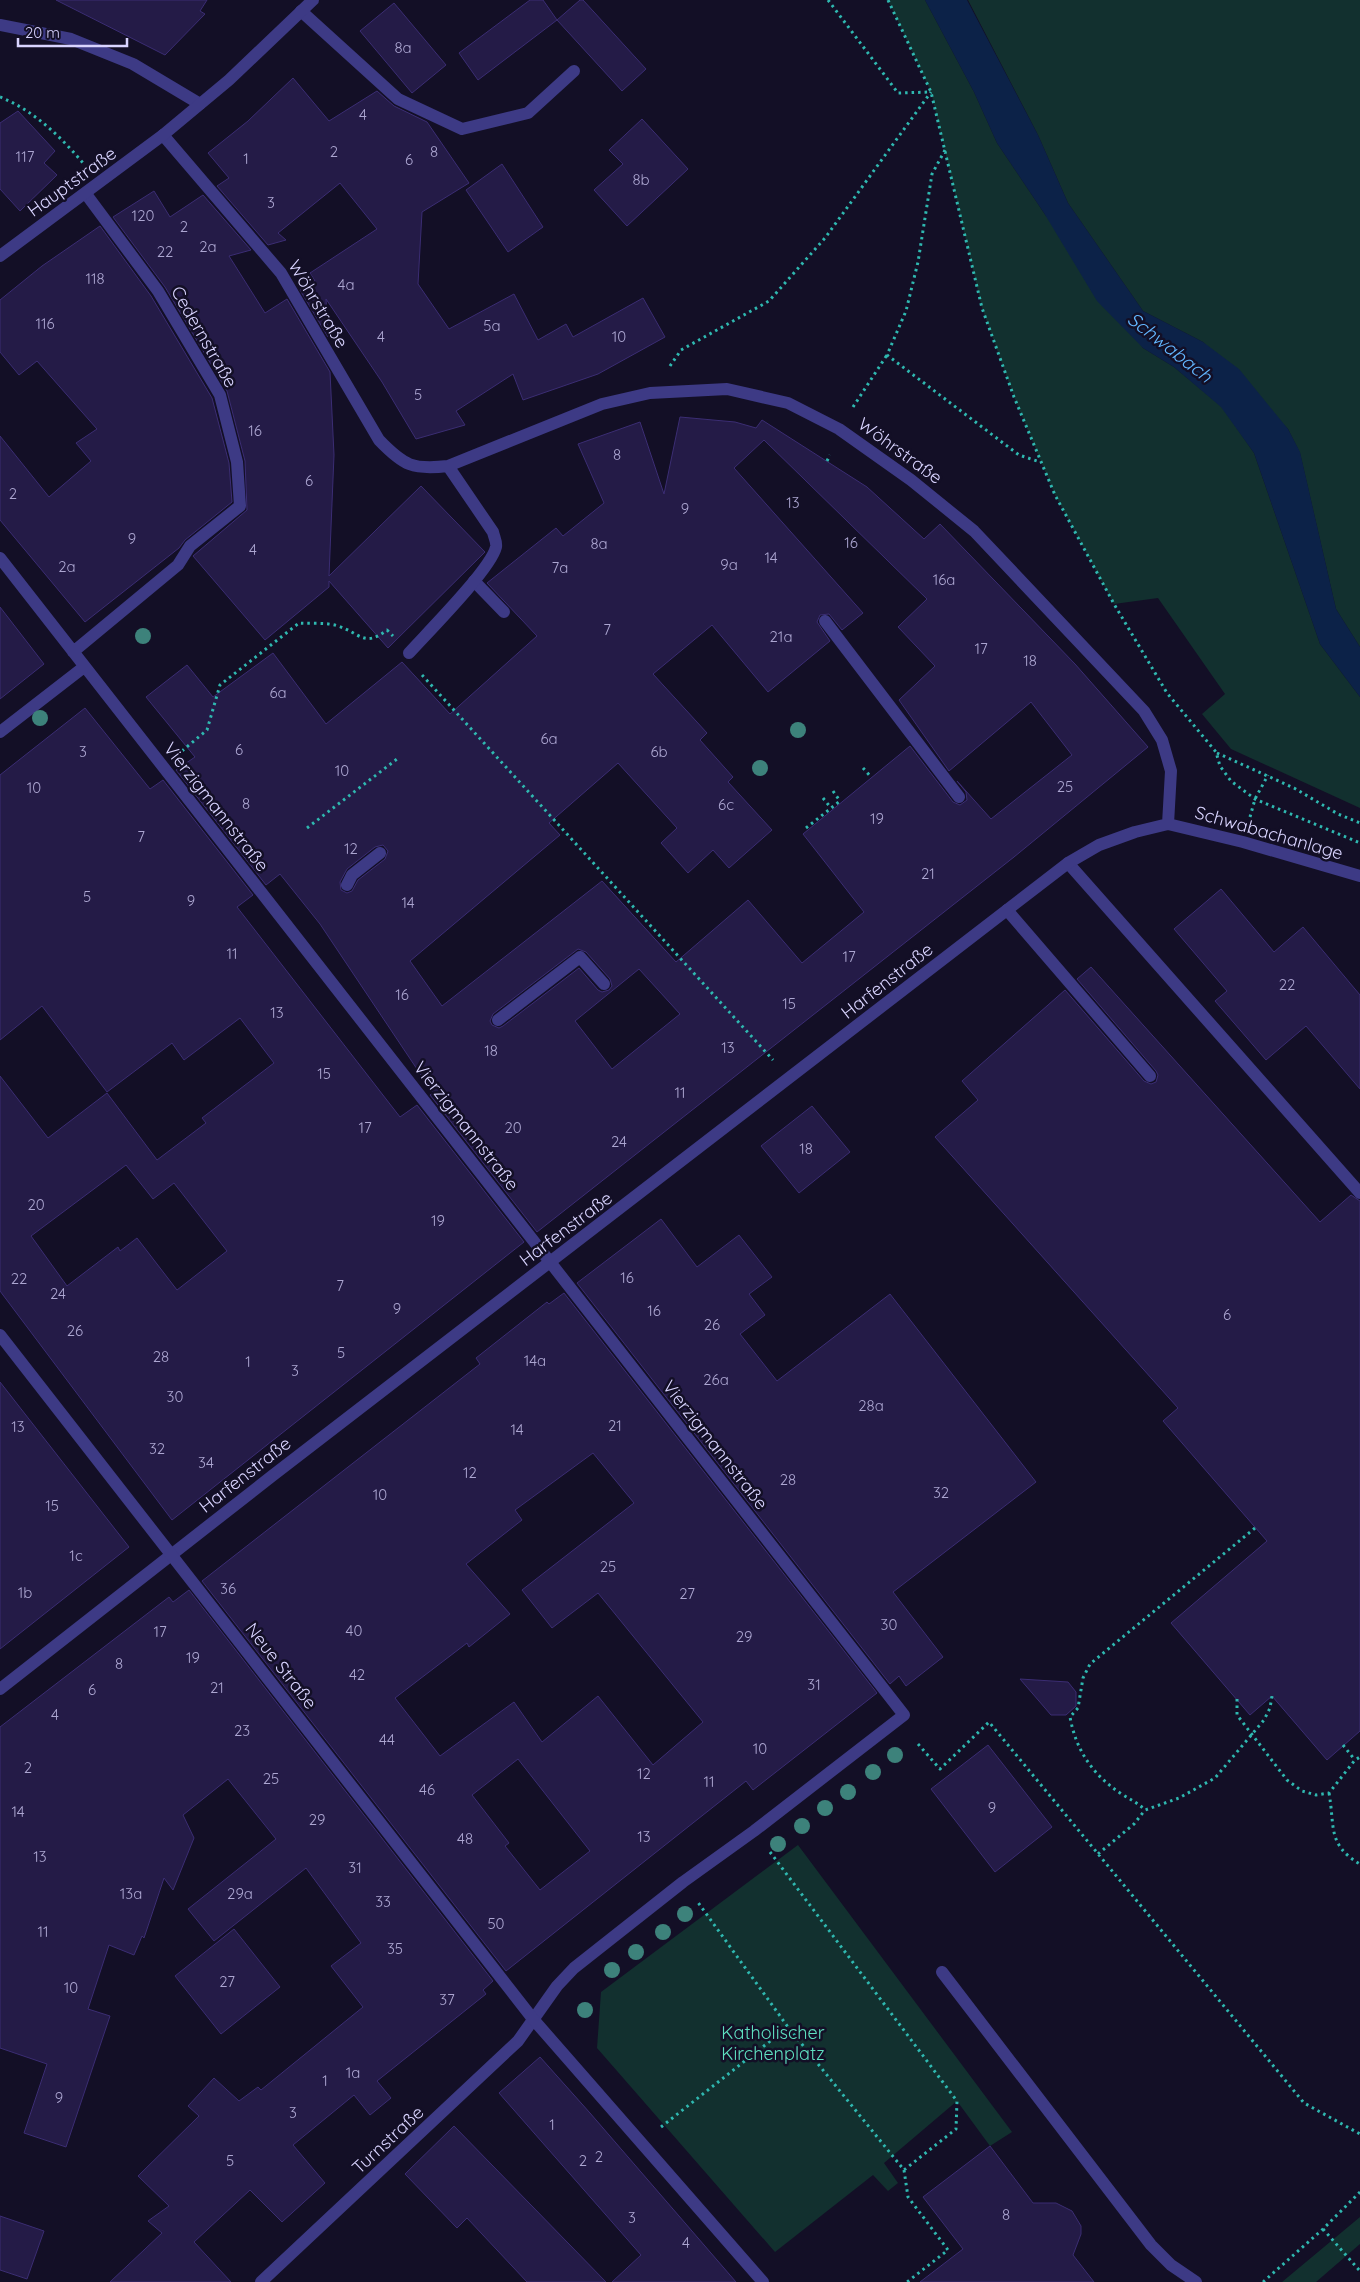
<svg xmlns="http://www.w3.org/2000/svg" width="1360" height="2282" font-family="Quicksand,sans-serif">
<style>
.green{fill:#12302f}
.water{fill:#0c2248}
.building{fill:#241b47;stroke:#3b2d73;fill-rule:evenodd}
.lines{fill:none;stroke-linecap:round;stroke-linejoin:round}
.path{stroke:#2fb8b0;stroke-width:3;stroke-dasharray:2.5 4;stroke-linecap:butt}
.service{stroke:#3d3a85;stroke-width:12}
.minor{stroke:#3d3a85;stroke-width:12}
.tertiary{stroke:#3d3a85;stroke-width:12}
.tree{fill:#3d827b}
.labels{text-anchor:middle;stroke-width:5;stroke-linejoin:round;paint-order:stroke}
.number-label{font-size:15px;fill:#aca6d1}
.street-label{font-size:18px;fill:#d9d4ff;stroke:#130f26}
.park-label{font-size:18px;fill:#5fe0c0;stroke:#130f26}
.water-label{font-size:19px;font-style:italic;fill:#62b6ff;stroke:#130f26}
</style>
<rect width="100%" height="100%" fill="#130f26"/>
<!-- green -->
<path class="green" d="M 888,0 L 925,0 L 974,92 L 997,143 L 1044,213 L 1143,348 L 1174,367 L 1222,407 L 1254,453 L 1320,644 L 1360,697 L 1360,808 L 1231,749 L 1202,714 L 1225,694 L 1158,598 L 1114,604 L 1055,495 L 1014,397 L 982,308 L 931,92 Z
M 968,0 L 1360,0 L 1360,647 L 1336,609 L 1300,453 L 1288,429 L 1203,342 L 1143,311 L 1068,203 L 1038,135 Z
M 798,1845 L 1012,2132 L 990,2146 L 957,2101 L 884,2163 L 898,2183 L 888,2191 L 873,2175 L 775,2252 L 597,2048 L 601,1992 Z
M 1360,2217 L 1360,2244 L 1316,2282 L 1282,2282 Z"/>
<!-- water -->
<path class="water" d="M 925,0 L 967,0 L 1038,135 L 1068,203 L 1143,311 L 1203,342 L 1239,369 L 1288,429 L 1300,452 L 1336,609 L 1360,647 L 1360,697 L 1320,644 L 1254,453 L 1221,407 L 1174,367 L 1143,348 L 1097,301 L 1044,213 L 997,143 L 974,92 Z"/>
<!-- building -->
<path class="building" d="M 56,0 L 207,0 L 200,11 L 205,14 L 165,55 Z
M 530,0 L 543,0 L 557,20 L 478,80 L 459,53 Z
M 580,0 L 583,0 L 646,69 L 622,91 L 557,20 Z
M 394,3 L 446,65 L 412,93 L 360,31 Z
M 293,78 L 329,121 L 377,91 L 394,106 L 427,122 L 469,183 L 422,212 L 418,284 L 449,329 L 514,294 L 538,340 L 566,324 L 573,337 L 643,298 L 665,337 L 598,374 L 523,400 L 513,374 L 456,411 L 465,425 L 416,439 L 382,382 L 326,299 L 328,337 L 300,290 L 315,281 L 310,273 L 377,229 L 340,183 L 278,233 L 286,240 L 268,245 L 217,186 L 229,178 L 208,153 L 248,121 Z
M 18,111 L 55,151 L 44,163 L 57,175 L 20,211 L 0,189 L 0,123 Z
M 642,119 L 688,169 L 627,226 L 594,190 L 623,164 L 609,150 Z
M 502,164 L 543,227 L 508,252 L 466,190 Z
M 154,191 L 170,217 L 203,195 L 251,250 L 229,256 L 265,313 L 287,299 L 330,372 L 334,455 L 329,576 L 421,486 L 485,552 L 388,648 L 329,581 L 329,587 L 265,640 L 193,556 L 247,510 L 245,461 L 227,391 L 165,287 L 113,217 Z
M 100,226 L 151,296 L 212,398 L 229,463 L 232,502 L 185,540 L 179,548 L 85,622 L 0,520 L 0,436 L 49,497 L 91,461 L 76,443 L 97,429 L 37,361 L 19,375 L 0,352 L 0,300 L 42,266 Z
M 680,417 L 735,422 L 756,428 L 762,420 L 867,487 L 924,539 L 940,524 L 1075,664 L 1148,747 L 1014,857 L 537,1232 L 430,1095 L 433,1093 L 320,924 L 280,874 L 266,885 L 176,770 L 195,757 L 146,697 L 187,665 L 213,697 L 273,653 L 326,724 L 402,662 L 450,714 L 537,636 L 487,583 L 556,528 L 563,536 L 604,503 L 578,444 L 640,422 L 664,494 ZM 764,440 L 927,599 L 898,627 L 935,666 L 899,700 L 949,771 L 1031,702 L 1072,755 L 991,819 L 957,781 L 966,792 L 967,800 L 960,805 L 953,802 L 910,746 L 803,834 L 864,912 L 802,963 L 748,900 L 676,962 L 602,881 L 442,1006 L 410,961 L 560,835 L 549,823 L 618,763 L 677,828 L 661,843 L 688,873 L 713,850 L 729,868 L 772,830 L 728,782 L 733,777 L 700,740 L 707,733 L 653,674 L 712,625 L 768,692 L 830,641 L 817,622 L 820,615 L 829,614 L 842,630 L 863,613 L 734,468 ZM 383,845 L 388,851 L 385,859 L 358,880 L 352,891 L 347,893 L 341,890 L 340,882 L 347,869 L 375,847 ZM 578,949 L 586,952 L 610,979 L 612,986 L 609,990 L 602,992 L 598,990 L 579,968 L 503,1026 L 499,1028 L 492,1025 L 490,1021 L 493,1014 ZM 639,969 L 680,1014 L 612,1069 L 575,1021 Z
M 0,607 L 44,664 L 0,699 Z
M 85,708 L 150,789 L 163,780 L 253,895 L 237,907 L 400,1117 L 417,1105 L 524,1242 L 172,1520 L 0,1291 L 0,1076 L 48,1138 L 107,1093 L 157,1160 L 206,1123 L 202,1118 L 274,1063 L 240,1018 L 184,1060 L 172,1043 L 107,1092 L 42,1006 L 0,1040 L 0,775 ZM 126,1165 L 153,1199 L 174,1183 L 227,1251 L 177,1290 L 137,1238 L 120,1251 L 118,1247 L 67,1286 L 31,1236 Z
M 1221,889 L 1274,952 L 1303,927 L 1360,995 L 1360,1089 L 1306,1026 L 1266,1060 L 1215,1001 L 1227,991 L 1174,929 Z
M 1091,967 L 1320,1222 L 1351,1195 L 1360,1201 L 1360,1731 L 1327,1760 L 1272,1696 L 1250,1715 L 1171,1623 L 1267,1541 L 1163,1421 L 1178,1408 L 935,1137 L 978,1100 L 962,1081 L 1065,990 L 1144,1081 L 1151,1084 L 1156,1082 L 1158,1075 L 1156,1071 L 1077,979 Z
M 812,1106 L 850,1152 L 799,1193 L 761,1146 Z
M 661,1219 L 697,1267 L 739,1235 L 772,1277 L 749,1294 L 765,1315 L 740,1334 L 777,1381 L 890,1294 L 1036,1482 L 893,1592 L 943,1657 L 906,1686 L 899,1676 L 890,1684 L 577,1283 Z
M 564,1293 L 877,1693 L 753,1790 L 746,1781 L 506,1971 L 202,1581 L 480,1364 L 476,1358 L 547,1302 L 549,1304 ZM 593,1453 L 634,1503 L 522,1590 L 552,1628 L 598,1593 L 703,1722 L 653,1765 L 598,1696 L 542,1742 L 514,1702 L 440,1756 L 395,1698 L 467,1643 L 469,1647 L 510,1614 L 466,1564 L 522,1520 L 515,1510 ZM 518,1759 L 590,1851 L 540,1890 L 505,1846 L 509,1843 L 472,1795 Z
M 0,1382 L 129,1547 L 0,1649 Z
M 189,1590 L 493,1981 L 483,1990 L 486,1994 L 377,2081 L 391,2098 L 370,2115 L 354,2095 L 293,2145 L 325,2183 L 282,2222 L 250,2190 L 194,2242 L 231,2282 L 110,2282 L 162,2233 L 148,2221 L 169,2206 L 138,2176 L 199,2116 L 188,2106 L 214,2078 L 239,2101 L 258,2087 L 261,2090 L 363,2007 L 331,1966 L 361,1943 L 306,1868 L 214,1941 L 188,1909 L 276,1839 L 228,1779 L 183,1815 L 194,1838 L 173,1890 L 164,1878 L 144,1938 L 142,1936 L 134,1955 L 109,1945 L 88,2009 L 110,2016 L 66,2147 L 24,2133 L 47,2064 L 0,2048 L 0,1727 L 169,1597 L 173,1602 Z
M 1020,1679 L 1068,1682 L 1076,1692 L 1076,1706 L 1066,1715 L 1051,1715 Z
M 988,1745 L 1052,1827 L 995,1872 L 931,1789 Z
M 234,1929 L 280,1987 L 221,2034 L 175,1976 Z
M 540,2057 L 590,2113 L 736,2282 L 612,2282 L 641,2255 L 499,2093 Z
M 454,2126 L 606,2282 L 527,2282 L 467,2218 L 457,2228 L 405,2174 Z
M 990,2146 L 1033,2203 L 1056,2203 L 1072,2211 L 1081,2226 L 1081,2234 L 1073,2255 L 1094,2282 L 920,2282 L 963,2249 L 923,2197 Z
M 0,2216 L 44,2231 L 27,2279 L 0,2270 Z"/>
<g class="lines">
<!-- path -->
<path class="path" d="M 828,0 L 898,93 L 931,92
M 888,0 L 931,92 L 982,308 L 1014,397 L 1055,495 L 1114,604 L 1167,693 L 1216,752 L 1220,766 L 1231,781 L 1255,799 L 1360,843
M 0,97 C 33,110 60,136 83,163
M 945,150 L 932,174 L 918,262 L 906,311 L 887,355 L 1019,455 L 1040,462
M 670,366 L 681,350 L 769,301 L 825,238 L 931,92
M 853,407 L 887,355
M 827,461 L 830,455
M 422,675 L 773,1060
M 182,751 L 207,730 L 220,685 L 299,623 C 311,624 326,622 338,626 C 360,633 364,648 387,630 L 393,636
M 1217,753 L 1294,788 L 1338,814 L 1360,823
M 863,768 L 871,777
M 833,791 L 840,801
M 823,798 L 831,808
M 1250,817 L 1255,799 L 1268,775
M 307,828 L 397,759
M 806,828 L 840,801 L 841,802
M 1255,1528 L 1090,1664 L 1083,1678 L 1078,1708 L 1070,1717 C 1076,1750 1092,1774 1120,1793 C 1129,1799 1137,1802 1145,1810 L 1179,1798 L 1215,1778 L 1264,1720 L 1270,1708 L 1272,1696
M 1237,1699 L 1237,1715 L 1287,1780 L 1302,1791 L 1316,1795 L 1329,1793 L 1355,1760 L 1360,1757
M 918,1744 L 940,1769 L 989,1722 L 1304,2103 L 1360,2134
M 1343,1745 L 1355,1760
M 1329,1793 C 1335,1826 1327,1845 1360,1864
M 770,1852 L 957,2101 L 956,2129 L 904,2170 L 788,2027
M 1098,1854 L 1134,1824 L 1145,1810
M 661,2127 L 788,2027 L 697,1901
M 904,2170 L 908,2197 L 948,2250 L 907,2282
M 1323,2229 L 1360,2271
M 1263,2282 L 1323,2229 L 1360,2192"/>
<!-- service -->
<path class="service" d="M 301,11 L 398,99 L 462,129 L 528,113 L 574,71
M 474,581 L 504,612
M 825,621 L 959,797
M 1068,863 L 1360,1193
M 347,885 L 352,875 L 380,853
M 1007,910 L 1150,1076
M 498,1020 L 580,957 L 604,984
M 942,1972 L 1151,2245 L 1171,2265 L 1196,2282"/>
<!-- minor -->
<path class="minor" d="M 0,25 L 71,39 L 133,64 L 200,104
M 163,135 L 281,273 L 379,440 C 404,466 413,470 448,466 L 602,404 L 650,393 L 727,389 L 788,403 L 839,429 L 911,480 L 974,531 L 1144,711 L 1162,740 L 1171,771 L 1168,824
M 0,558 L 904,1715 L 754,1831 L 683,1882 L 574,1968 L 557,1986 L 518,2041 L 261,2282
M 73,652 L 178,565 L 190,546 L 240,506 L 237,462 L 220,395 L 158,291 L 86,194
M 409,653 C 427,633 491,569 496,547 C 497,542 494,537 493,532 L 448,466
M 0,732 L 84,667
M 0,1689 L 272,1476 L 1068,863 L 1099,845 L 1135,832 L 1168,824 L 1243,842 L 1360,876"/>
<!-- tertiary -->
<path class="tertiary" d="M 0,256 L 163,135 L 229,80 L 313,0
M 0,1335 L 533,2019 L 763,2282"/>
</g>
<!-- trees -->
<g class="tree">
<circle cx="143" cy="636" r="8"/>
<circle cx="40" cy="718" r="8"/>
<circle cx="798" cy="730" r="8"/>
<circle cx="760" cy="768" r="8"/>
<circle cx="895" cy="1755" r="8"/>
<circle cx="873" cy="1772" r="8"/>
<circle cx="848" cy="1792" r="8"/>
<circle cx="825" cy="1808" r="8"/>
<circle cx="802" cy="1826" r="8"/>
<circle cx="778" cy="1844" r="8"/>
<circle cx="685" cy="1914" r="8"/>
<circle cx="663" cy="1932" r="8"/>
<circle cx="636" cy="1952" r="8"/>
<circle cx="612" cy="1970" r="8"/>
<circle cx="585" cy="2010" r="8"/>
</g>
<g class="labels">
<!-- number labels -->
<g class="number-label">
<text x="403" y="53">8a</text>
<text x="363" y="120">4</text>
<text x="334" y="157">2</text>
<text x="434" y="157">8</text>
<text x="25" y="162">117</text>
<text x="246" y="164">1</text>
<text x="409" y="165">6</text>
<text x="641" y="185">8b</text>
<text x="271" y="208">3</text>
<text x="143" y="221">120</text>
<text x="184" y="232">2</text>
<text x="208" y="252">2a</text>
<text x="165" y="257">22</text>
<text x="95" y="284">118</text>
<text x="346" y="290">4a</text>
<text x="45" y="329">116</text>
<text x="492" y="331">5a</text>
<text x="381" y="342">4</text>
<text x="619" y="342">10</text>
<text x="418" y="400">5</text>
<text x="255" y="436">16</text>
<text x="617" y="460">8</text>
<text x="309" y="486">6</text>
<text x="13" y="499">2</text>
<text x="793" y="508">13</text>
<text x="685" y="514">9</text>
<text x="132" y="544">9</text>
<text x="851" y="548">16</text>
<text x="599" y="549">8a</text>
<text x="253" y="555">4</text>
<text x="771" y="563">14</text>
<text x="729" y="570">9a</text>
<text x="67" y="572">2a</text>
<text x="560" y="573">7a</text>
<text x="944" y="585">16a</text>
<text x="607" y="635">7</text>
<text x="781" y="642">21a</text>
<text x="981" y="654">17</text>
<text x="1030" y="666">18</text>
<text x="278" y="698">6a</text>
<text x="549" y="744">6a</text>
<text x="239" y="755">6</text>
<text x="83" y="757">3</text>
<text x="659" y="757">6b</text>
<text x="342" y="776">10</text>
<text x="1065" y="792">25</text>
<text x="34" y="793">10</text>
<text x="246" y="809">8</text>
<text x="726" y="810">6c</text>
<text x="877" y="824">19</text>
<text x="141" y="842">7</text>
<text x="351" y="854">12</text>
<text x="928" y="879">21</text>
<text x="87" y="902">5</text>
<text x="191" y="906">9</text>
<text x="408" y="908">14</text>
<text x="232" y="959">11</text>
<text x="849" y="962">17</text>
<text x="1287" y="990">22</text>
<text x="402" y="1000">16</text>
<text x="789" y="1009">15</text>
<text x="277" y="1018">13</text>
<text x="728" y="1053">13</text>
<text x="491" y="1056">18</text>
<text x="324" y="1079">15</text>
<text x="680" y="1098">11</text>
<text x="365" y="1133">17</text>
<text x="513" y="1133">20</text>
<text x="619" y="1147">24</text>
<text x="806" y="1154">18</text>
<text x="36" y="1210">20</text>
<text x="438" y="1226">19</text>
<text x="627" y="1283">16</text>
<text x="19" y="1284">22</text>
<text x="340" y="1291">7</text>
<text x="58" y="1299">24</text>
<text x="397" y="1314">9</text>
<text x="654" y="1316">16</text>
<text x="1227" y="1320">6</text>
<text x="712" y="1330">26</text>
<text x="75" y="1336">26</text>
<text x="341" y="1358">5</text>
<text x="161" y="1362">28</text>
<text x="535" y="1366">14a</text>
<text x="248" y="1367">1</text>
<text x="295" y="1376">3</text>
<text x="716" y="1385">26a</text>
<text x="175" y="1402">30</text>
<text x="871" y="1411">28a</text>
<text x="615" y="1431">21</text>
<text x="18" y="1432">13</text>
<text x="517" y="1435">14</text>
<text x="157" y="1454">32</text>
<text x="206" y="1468">34</text>
<text x="470" y="1478">12</text>
<text x="788" y="1485">28</text>
<text x="941" y="1498">32</text>
<text x="380" y="1500">10</text>
<text x="52" y="1511">15</text>
<text x="76" y="1561">1c</text>
<text x="608" y="1572">25</text>
<text x="228" y="1594">36</text>
<text x="25" y="1598">1b</text>
<text x="687" y="1599">27</text>
<text x="889" y="1630">30</text>
<text x="354" y="1636">40</text>
<text x="160" y="1637">17</text>
<text x="744" y="1642">29</text>
<text x="193" y="1663">19</text>
<text x="119" y="1669">8</text>
<text x="357" y="1680">42</text>
<text x="814" y="1690">31</text>
<text x="217" y="1693">21</text>
<text x="92" y="1695">6</text>
<text x="55" y="1720">4</text>
<text x="242" y="1736">23</text>
<text x="387" y="1745">44</text>
<text x="760" y="1754">10</text>
<text x="28" y="1773">2</text>
<text x="644" y="1779">12</text>
<text x="271" y="1784">25</text>
<text x="709" y="1787">11</text>
<text x="427" y="1795">46</text>
<text x="992" y="1813">9</text>
<text x="18" y="1817">14</text>
<text x="317" y="1825">29</text>
<text x="644" y="1842">13</text>
<text x="465" y="1844">48</text>
<text x="40" y="1862">13</text>
<text x="355" y="1873">31</text>
<text x="131" y="1899">13a</text>
<text x="240" y="1899">29a</text>
<text x="383" y="1907">33</text>
<text x="496" y="1929">50</text>
<text x="43" y="1937">11</text>
<text x="395" y="1954">35</text>
<text x="227" y="1987">27</text>
<text x="71" y="1993">10</text>
<text x="447" y="2005">37</text>
<text x="353" y="2078">1a</text>
<text x="325" y="2086">1</text>
<text x="59" y="2103">9</text>
<text x="293" y="2118">3</text>
<text x="552" y="2130">1</text>
<text x="599" y="2162">2</text>
<text x="230" y="2166">5</text>
<text x="583" y="2166">2</text>
<text x="1006" y="2220">8</text>
<text x="632" y="2223">3</text>
<text x="686" y="2248">4</text>
</g>
<!-- street labels -->
<g class="street-label">
<text transform="translate(72 182) rotate(-36)" y="6">Hauptstraße</text>
<text transform="translate(318 304) rotate(59)" y="6">Wöhrstraße</text>
<text transform="translate(204 337) rotate(60)" y="6">Cedernstraße</text>
<text transform="translate(900 451) rotate(36)" y="6">Wöhrstraße</text>
<text transform="translate(216 807) rotate(52)" y="6">Vierzigmannstraße</text>
<text transform="translate(1269 833) rotate(16)" y="6">Schwabachanlage</text>
<text transform="translate(887 981) rotate(-38)" y="6">Harfenstraße</text>
<text transform="translate(466 1126) rotate(52)" y="6">Vierzigmannstraße</text>
<text transform="translate(566 1229) rotate(-37)" y="6">Harfenstraße</text>
<text transform="translate(715 1445) rotate(52)" y="6">Vierzigmannstraße</text>
<text transform="translate(245 1475) rotate(-38)" y="6">Harfenstraße</text>
<text transform="translate(281 1666) rotate(52)" y="6">Neue Straße</text>
<text transform="translate(388 2140) rotate(-43)" y="6">Turnstraße</text>
</g>
<!-- park labels -->
<g class="park-label">
<text x="773" y="2039">Katholischer<tspan x="773" dy="21">Kirchenplatz</tspan></text>
</g>
<!-- water labels -->
<g class="water-label">
<text transform="translate(1170 347) rotate(38)" y="7">Schwabach</text>
</g>
</g>
<!-- scale -->
<path d="M18 38v8h109v-8" fill="none" stroke="#d9d4ff" stroke-width="2.5"/>
<text x="25" y="38" font-size="15" fill="#d9d4ff" stroke="#130f26" stroke-width="4" paint-order="stroke">20 m</text>
</svg>
